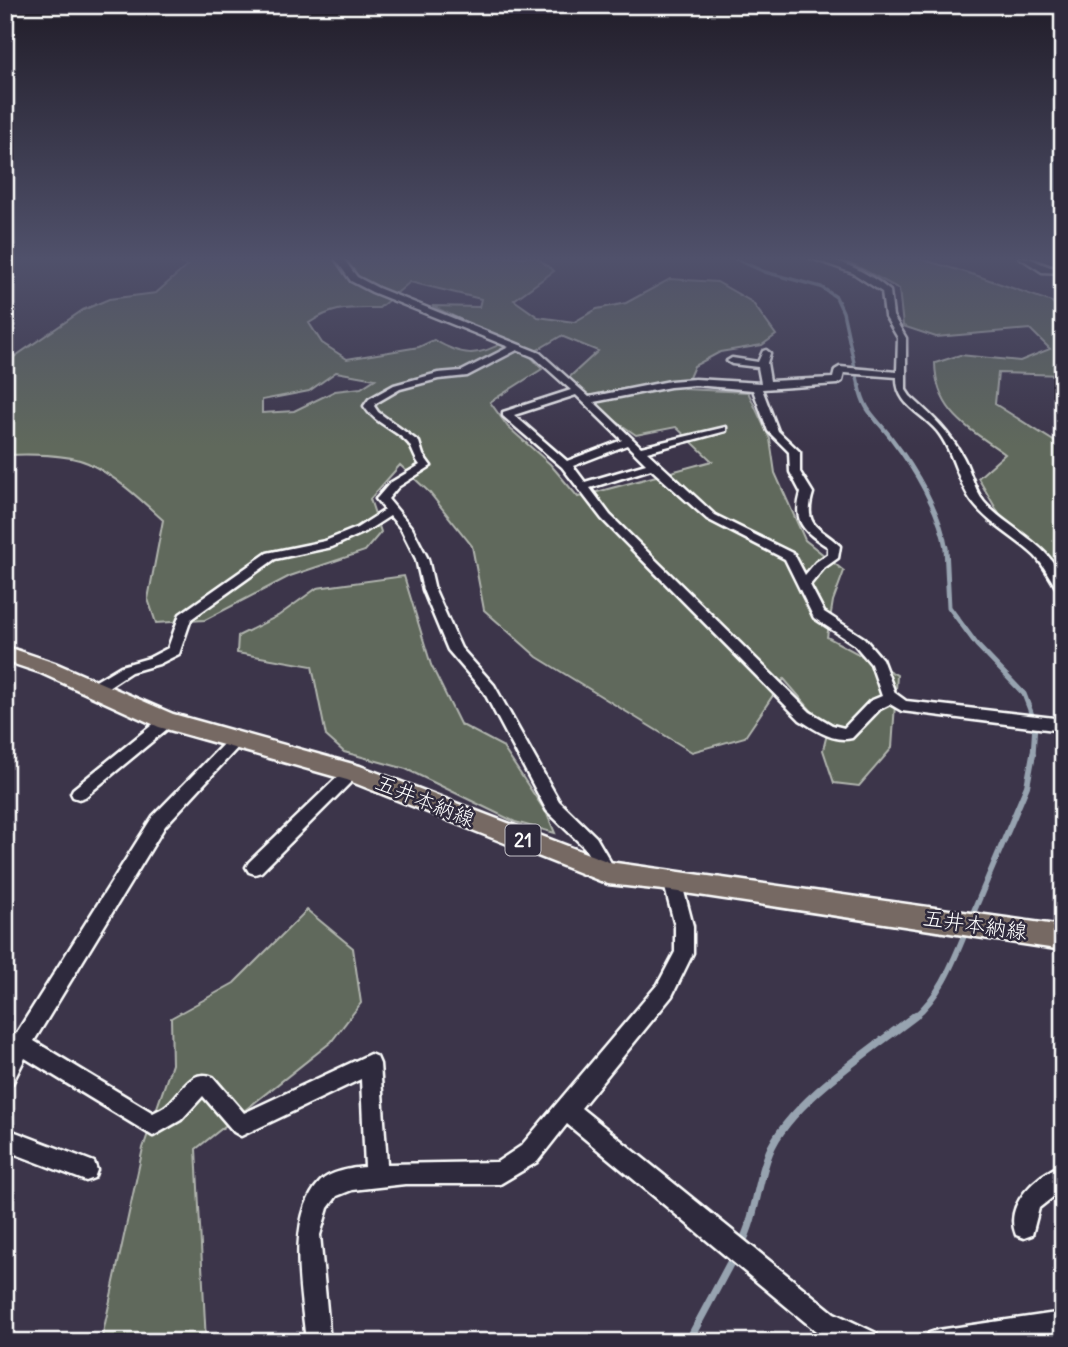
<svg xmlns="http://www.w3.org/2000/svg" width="1068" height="1347" font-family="Delius,'Klee One',sans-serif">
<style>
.green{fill:#61695c;stroke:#b0b4ae;stroke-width:2;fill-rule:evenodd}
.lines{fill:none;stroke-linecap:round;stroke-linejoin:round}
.stream-far4{stroke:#97a3b0;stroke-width:3.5}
.stream-far3{stroke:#97a3b0;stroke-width:4.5}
.stream-far2{stroke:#97a3b0;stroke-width:5}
.stream-far1{stroke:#97a3b0;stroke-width:6}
.stream{stroke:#97a3b0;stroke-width:8}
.street-casing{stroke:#fff;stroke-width:5}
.primary-casing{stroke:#fff;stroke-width:5}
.street{fill:#2f2a3d;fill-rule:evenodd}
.primary{fill:#766964;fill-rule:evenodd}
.labels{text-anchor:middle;stroke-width:5;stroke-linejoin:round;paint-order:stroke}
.shield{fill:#2f2a3d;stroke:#c1bfc5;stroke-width:2}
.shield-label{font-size:19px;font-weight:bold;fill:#fff}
.street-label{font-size:21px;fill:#fff;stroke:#2f2a3d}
</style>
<rect width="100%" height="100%" fill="#3c354a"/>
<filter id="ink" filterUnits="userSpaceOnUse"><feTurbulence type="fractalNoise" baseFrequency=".0143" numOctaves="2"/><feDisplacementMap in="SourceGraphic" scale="14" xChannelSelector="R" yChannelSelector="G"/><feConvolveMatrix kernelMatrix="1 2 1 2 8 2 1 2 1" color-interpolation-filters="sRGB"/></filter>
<g filter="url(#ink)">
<!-- green -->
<path class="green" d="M 169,257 L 536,257 L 554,271 L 514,300 L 538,317 L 574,322 L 597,309 L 626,303 L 670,279 L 717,282 L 752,302 L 776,335 L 762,345 L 720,352 L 694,366 L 684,389 L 748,392 L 770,439 L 775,473 L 805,540 L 844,571 L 833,601 L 827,637 L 897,675 L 892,748 L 859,786 L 834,783 L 823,750 L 828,730 L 784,679 L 745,737 L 692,752 L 537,657 L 484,610 L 472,546 L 429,492 L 400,465 L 370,499 L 381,532 L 365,551 L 290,576 L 205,620 L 156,623 L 148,599 L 163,520 C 140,499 117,477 88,463 C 68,454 28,454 6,455 L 5,359 L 11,359 L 83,310 L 109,299 L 156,293 L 187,266 ZM 410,282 L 481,299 L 479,307 L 432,306 L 506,341 C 477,358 462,356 434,340 L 419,347 L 347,359 L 322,343 L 309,323 C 334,306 349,308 379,308 ZM 561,336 L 598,351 L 562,384 L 636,435 L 676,427 L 712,461 L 578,497 L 550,464 L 508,427 L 490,402 L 542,369 L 529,355 ZM 336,372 L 375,379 L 361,388 L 335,391 L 294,411 L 262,413 L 262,400 L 309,391 Z
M 831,257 L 914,257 L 978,276 L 1052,302 L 1063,314 L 1063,375 L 998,373 L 995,404 L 1063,447 L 1063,461 L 1055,498 L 1063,501 L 1063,569 L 1012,536 L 978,478 L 1005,454 C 969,428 936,413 935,363 L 960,355 L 1020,361 L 1050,349 L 1030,329 L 936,337 L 903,326 L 899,289 L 853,264 Z
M 404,576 L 431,665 L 460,724 L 502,746 L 547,814 L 555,833 L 515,822 L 406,769 L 344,752 L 326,736 L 312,666 L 237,653 L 238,636 L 278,616 L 317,588 Z
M 307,910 L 353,948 L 361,1003 L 331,1042 L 196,1149 L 206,1342 L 101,1342 L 143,1148 L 172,1064 L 171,1018 L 234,983 Z"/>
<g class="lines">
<!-- stream-far4 -->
<path class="stream-far4" d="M 731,257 L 765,272 L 821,287 L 836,297 L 843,312 L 859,386"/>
<!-- stream-far3 -->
<path class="stream-far3" d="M 859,385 C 865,414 875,416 892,439 C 915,469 940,511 946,549"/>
<!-- stream-far2 -->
<path class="stream-far2" d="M 946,547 L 949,607 L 977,645 L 1024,694 L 1035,723 L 1033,755"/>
<!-- stream-far1 -->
<path class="stream-far1" d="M 971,918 L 1027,786 L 1033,754
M 914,1017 C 941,995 953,962 966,931"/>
<!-- stream -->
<path class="stream" d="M 741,1245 C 756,1216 757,1183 769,1153 C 788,1103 874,1048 916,1015
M 688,1342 L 734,1256"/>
<defs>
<path id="street" d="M 334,257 L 342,257 L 357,277 L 378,288 L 540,353 L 589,397 L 670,381 L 695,379 L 761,383 L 758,367 L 732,364 L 727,361 L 732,358 L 758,362 L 763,351 L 766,350 L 770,353 L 767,363 L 770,381 L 833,378 L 835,370 L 840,367 L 897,372 L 898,338 L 885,316 L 882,292 L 853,273 L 808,257 C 838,257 868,272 890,291 L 893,316 L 906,338 L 906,390 L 910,396 C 932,416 948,430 963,457 C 971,471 974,490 984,502 C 1009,531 1063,549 1063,593 L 1059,592 C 1051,580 1044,565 1035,556 C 1015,537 990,525 973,503 C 958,484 954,452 937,431 C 921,412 896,405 897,377 L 844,373 L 842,381 L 837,384 L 762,389 L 778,431 L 800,452 L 800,472 L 813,493 C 802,528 821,527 840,546 L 838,558 L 824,568 L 810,585 L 824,612 L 864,638 L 882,659 L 895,693 L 906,701 L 1063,719 L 1063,731 L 902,711 L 890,704 L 880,709 L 852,738 C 833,743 815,729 800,720 L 602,519 L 562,467 L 503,416 L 503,412 L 571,390 L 534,357 L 517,350 L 467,376 L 438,379 L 400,389 L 376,403 L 374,406 L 378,412 L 419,442 L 423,455 L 431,466 L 398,487 L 388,499 L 412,528 L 428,559 L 435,590 L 461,648 L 494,685 L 559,801 L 596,837 L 617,873 L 614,878 L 608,880 L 602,878 L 584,847 L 547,811 L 484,692 L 448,650 L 423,590 L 416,559 L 401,529 L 390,516 L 365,532 L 332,547 L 275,559 L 191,619 L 179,654 L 159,664 L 131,672 L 99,693 L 89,693 L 87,689 L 89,685 L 121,666 L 149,658 L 168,648 L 180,614 L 267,553 L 325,541 L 357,528 L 385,510 L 376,499 L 378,497 L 390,483 L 420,465 C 415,459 413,450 409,444 C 396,429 375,424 364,406 L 369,399 L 394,385 L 438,373 L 462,371 L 509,347 L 372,292 L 351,281 ZM 695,385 L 753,390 L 768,431 L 789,452 L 790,472 L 801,493 C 792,523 805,532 828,547 L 828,554 L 816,562 L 805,575 L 794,554 L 715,515 L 647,452 L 726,431 L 726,427 L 641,447 L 594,402 L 670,387 ZM 576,395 L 622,440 L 567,461 L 514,415 ZM 627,445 L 646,464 L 585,482 L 573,466 ZM 651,469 L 707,519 L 785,559 L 814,618 L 854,644 L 871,664 L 882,696 L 870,701 L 844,728 L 832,725 L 810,712 L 610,515 L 590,488 Z
M 1019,257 C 1035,257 1043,268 1063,269 L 1063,273 L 1042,272 Z
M 167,716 L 172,717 L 174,721 L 172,725 L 85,797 L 79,799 L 73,797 L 71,793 L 73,789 L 162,717 Z
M 236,734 L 241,736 L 244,740 L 241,744 L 165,826 L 34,1041 L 153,1113 C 158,1110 164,1108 168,1104 C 182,1092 191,1068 213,1077 L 244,1113 L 370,1054 L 377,1057 L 380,1064 L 387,1164 L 497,1162 L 521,1146 L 658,984 L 675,952 L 675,926 L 663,880 L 666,875 L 672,873 L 678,875 L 681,880 L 693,926 L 693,953 L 672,996 L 581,1108 L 834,1313 L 876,1333 L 879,1342 L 840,1342 L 816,1331 L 567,1124 L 537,1162 L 500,1184 L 405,1184 L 352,1190 L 337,1196 L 328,1208 L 320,1235 L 330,1342 L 306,1342 C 302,1296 285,1219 320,1182 C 329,1172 352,1168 365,1167 L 361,1079 L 241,1136 L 234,1132 L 203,1096 L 181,1120 L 153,1136 L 25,1058 L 12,1084 L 5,1087 L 5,1033 L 16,1034 L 153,816 L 231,736 Z
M 352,766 L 357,768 L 360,772 L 357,776 L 261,872 L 255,874 L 249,872 L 246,867 L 249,862 L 347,768 Z
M 5,1128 L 94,1162 L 97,1170 L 94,1178 L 86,1181 L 5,1150 Z
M 1063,1164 L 1063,1189 L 1039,1208 L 1032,1235 L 1024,1238 L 1016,1235 C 1003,1204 1037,1175 1063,1164 Z
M 1063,1312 L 1063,1336 L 1024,1342 L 926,1342 L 929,1333 L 938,1330 Z"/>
<path id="primary" d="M 5,646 L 55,663 L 173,714 L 360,766 L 609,862 L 1063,926 L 1063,950 L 672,891 L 608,884 L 347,780 L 159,727 L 41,673 L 5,661 Z"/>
</defs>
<!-- street casing -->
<use href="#street" class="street-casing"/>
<!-- primary casing -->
<use href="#primary" class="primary-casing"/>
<!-- street -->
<use href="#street" class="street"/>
<!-- primary -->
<use href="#primary" class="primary"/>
</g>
</g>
<!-- sky -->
<linearGradient id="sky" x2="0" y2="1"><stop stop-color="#211d29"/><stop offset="0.58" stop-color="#50516b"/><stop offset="1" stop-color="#50516b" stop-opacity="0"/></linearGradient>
<rect width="1068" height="446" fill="url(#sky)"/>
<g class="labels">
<!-- shield labels -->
<rect class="shield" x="505.5" y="824.5" width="35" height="31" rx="5"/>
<g class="shield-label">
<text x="523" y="847">21</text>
</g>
<!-- street labels -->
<g class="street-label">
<text transform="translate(425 801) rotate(22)" y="7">五井本納線</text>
<text transform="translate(975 925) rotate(8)" y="7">五井本納線</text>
</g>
</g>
<!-- margin -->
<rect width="1068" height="1347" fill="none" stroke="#2f2a3d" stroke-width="28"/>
<rect x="14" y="14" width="1040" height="1319" fill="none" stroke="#fff" stroke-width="2.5" filter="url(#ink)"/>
</svg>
